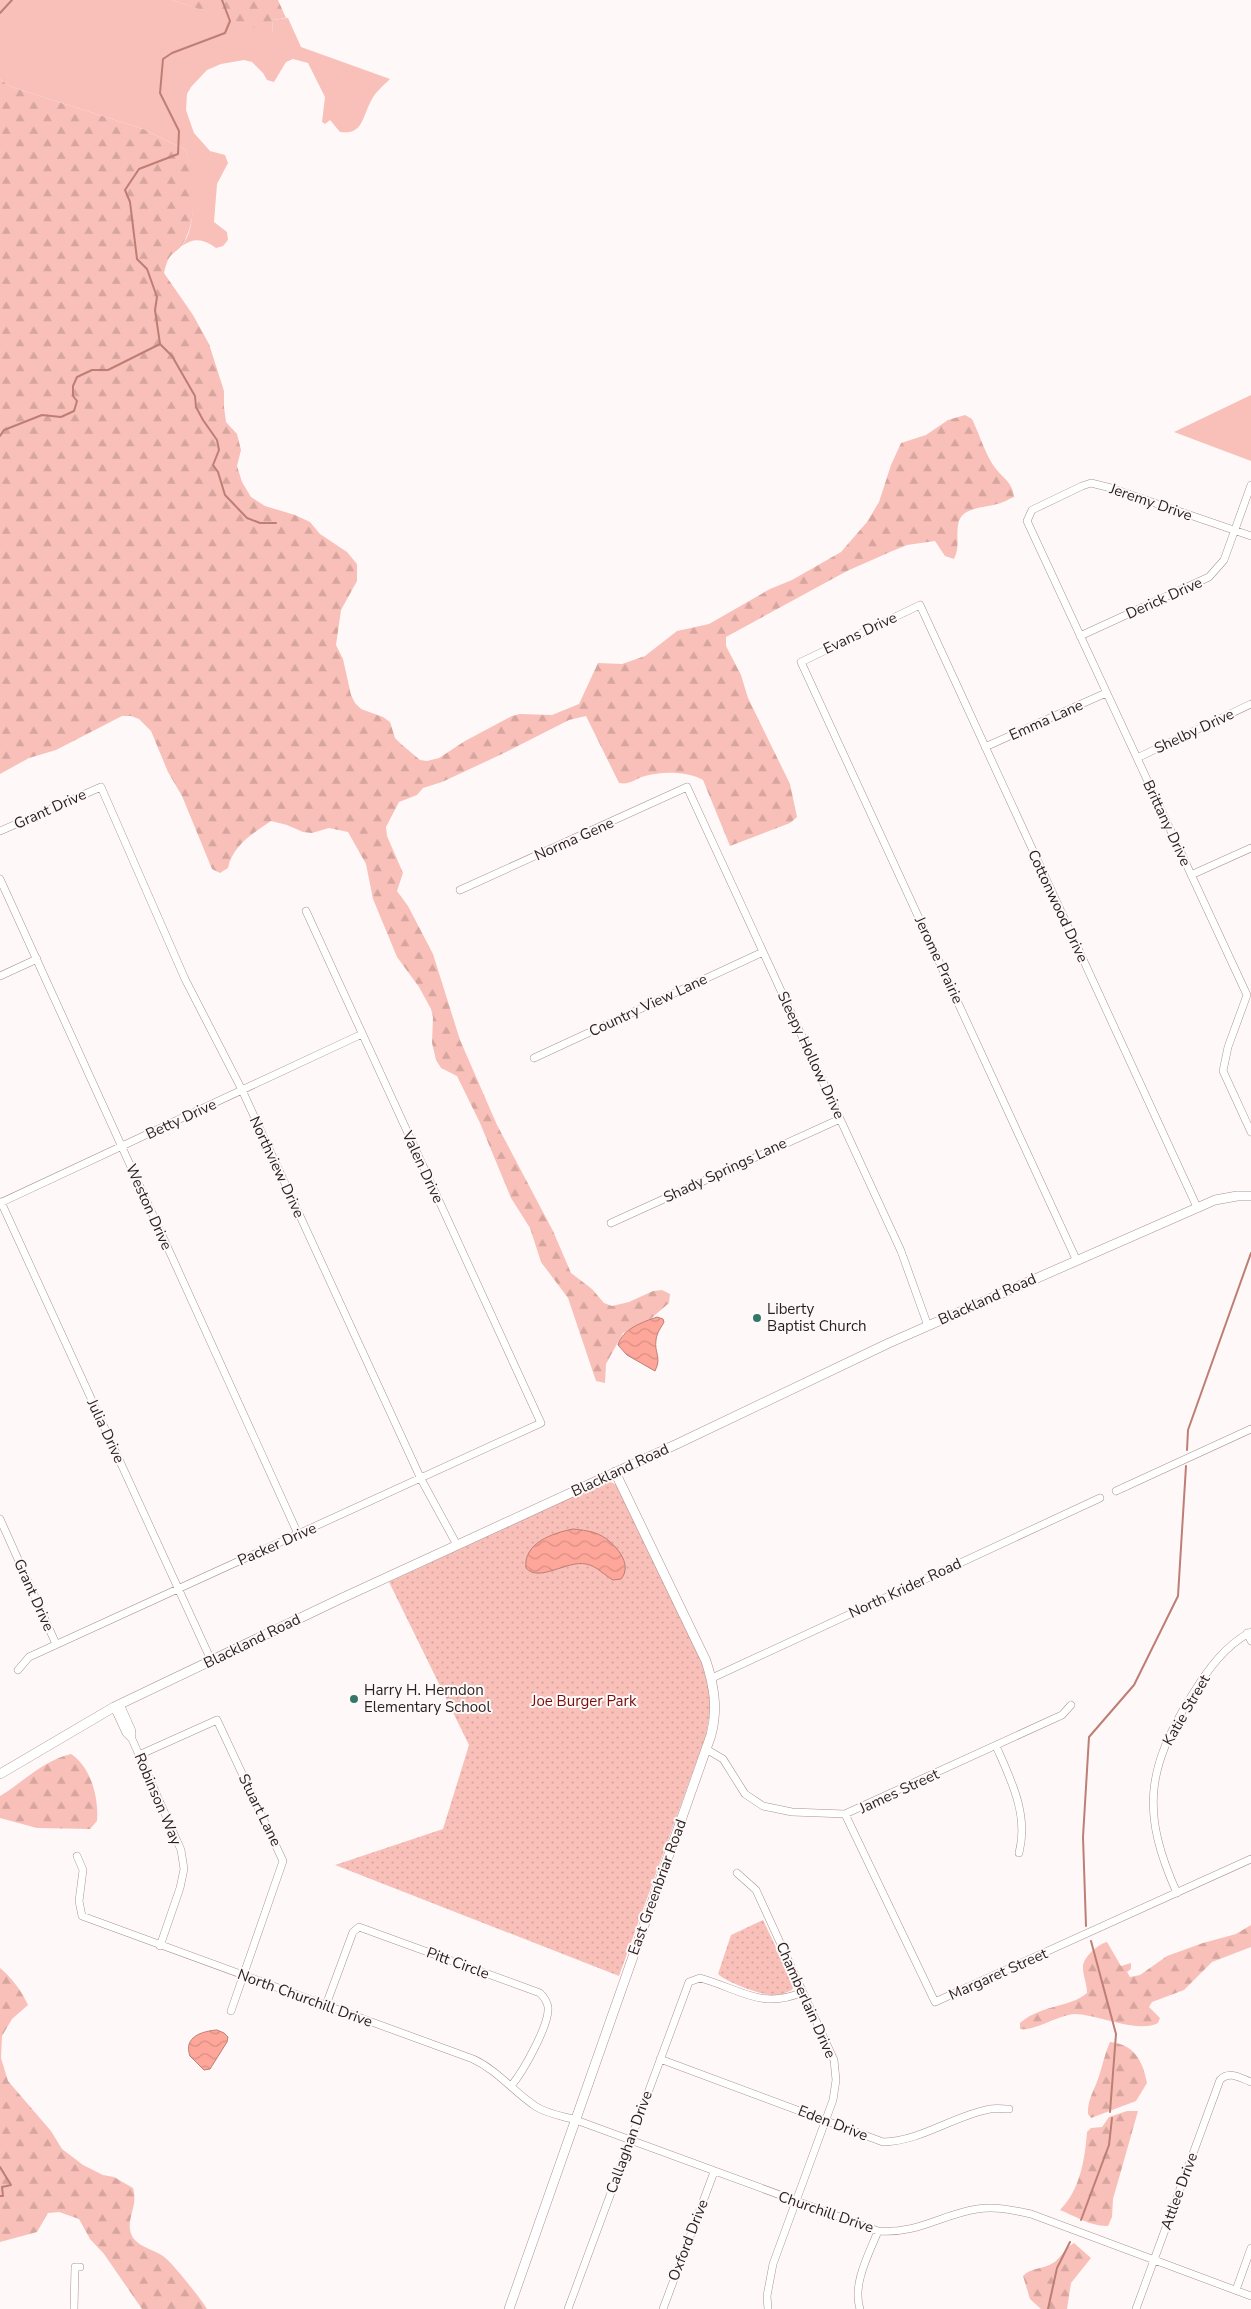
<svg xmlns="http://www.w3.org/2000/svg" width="1251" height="2309" font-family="'Nunito Sans',sans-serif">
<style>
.grass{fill:#f8c0b8}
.forest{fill:url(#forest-firs)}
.park{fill:url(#park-dots)}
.water{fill:url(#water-waves);stroke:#be7e75}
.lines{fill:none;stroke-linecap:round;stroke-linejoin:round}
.stream{stroke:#be7e75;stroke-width:2}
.minor-casing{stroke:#aa9390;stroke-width:8}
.tertiary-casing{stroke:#aa9390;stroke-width:10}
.minor{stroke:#fff;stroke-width:7}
.tertiary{stroke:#fff;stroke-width:9}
.poi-dot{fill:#34776a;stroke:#fef9f8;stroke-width:2}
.labels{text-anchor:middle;stroke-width:4;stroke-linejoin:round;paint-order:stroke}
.street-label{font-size:15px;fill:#281f1e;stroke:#fef9f8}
.poi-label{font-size:15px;fill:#281f1e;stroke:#fef9f8;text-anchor:start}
.park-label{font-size:15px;fill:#750e0c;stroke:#fef9f8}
</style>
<defs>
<pattern id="forest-firs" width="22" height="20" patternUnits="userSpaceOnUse" patternTransform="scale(1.25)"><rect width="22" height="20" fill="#f8c0b8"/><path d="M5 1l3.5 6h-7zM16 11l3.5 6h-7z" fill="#d5a59e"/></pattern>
<pattern id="park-dots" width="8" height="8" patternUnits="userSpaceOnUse" patternTransform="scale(1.25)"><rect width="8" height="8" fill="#f8c0b8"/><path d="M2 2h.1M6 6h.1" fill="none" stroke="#d5a59e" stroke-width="1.8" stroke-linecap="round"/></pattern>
<pattern id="water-waves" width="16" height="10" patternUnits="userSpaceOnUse" patternTransform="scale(1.25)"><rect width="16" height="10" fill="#fea69a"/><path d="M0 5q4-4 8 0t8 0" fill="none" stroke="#da8e84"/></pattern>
</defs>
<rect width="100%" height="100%" fill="#fef9f8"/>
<!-- grass -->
<path class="grass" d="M 0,0 L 172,0 L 273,33 L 272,20 L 288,18 L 301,47 L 390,79 C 383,86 374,93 370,103 C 362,119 362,135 340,132 L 330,120 L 325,124 L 322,122 L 325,97 L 308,63 L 293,59 L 286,62 L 274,82 L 267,80 L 263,73 L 252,62 L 244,60 L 221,64 L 207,70 L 191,87 L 187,94 L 186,110 L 194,133 L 210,151 L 225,155 L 228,163 L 217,184 L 214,222 L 227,232 L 228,240 L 223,246 L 216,248 C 204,239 194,237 182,246 C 184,242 188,237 189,232 C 196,212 192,170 186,150 L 143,129 L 24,91 L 9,86 L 0,79 Z
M 1251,395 L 1251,461 L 1174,432 Z"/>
<!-- forest -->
<path class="forest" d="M 172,0 L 278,0 L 286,18 L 272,20 L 273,34 Z
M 0,79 L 9,86 L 24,91 L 143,129 L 186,150 C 194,176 199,221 182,245 C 179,250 172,253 169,258 C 166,263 165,269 164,273 L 193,315 L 209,344 L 224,391 L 224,407 L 226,422 L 237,434 L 241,450 L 237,466 L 242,482 L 251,497 L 265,506 L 295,515 L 310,522 L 320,534 L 347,552 L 357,564 L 357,581 L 341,610 L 336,645 L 343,659 L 351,695 L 355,703 L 361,709 L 383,717 L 390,722 L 395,738 L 401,744 L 420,760 L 427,761 L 439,758 L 465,741 L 512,716 L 520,714 L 552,715 L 579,704 L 598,663 L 622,664 L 645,656 L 677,631 L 709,624 L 770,589 L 792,580 L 841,552 L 867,522 L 879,502 L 891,465 L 901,443 L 926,435 L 948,420 L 965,415 L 972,419 C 980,435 985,455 996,469 C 1004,479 1013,483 1014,497 C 1009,499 1003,503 997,504 C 984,508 960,507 958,525 C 956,537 960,547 954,559 L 945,556 L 935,541 L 907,545 L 890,552 L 847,571 L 726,637 L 726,646 L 741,675 L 748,698 L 790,784 L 797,817 L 790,823 L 730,846 L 703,780 C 688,771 661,771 645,776 C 634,779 631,785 619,783 L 586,716 L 569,720 L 502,754 L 442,782 L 423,788 L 417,795 L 399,802 L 386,827 L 387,836 L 403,873 L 397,891 L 408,906 L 433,954 L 460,1040 L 497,1125 L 553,1231 L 571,1273 L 592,1289 L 604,1303 L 612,1306 L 629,1302 L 653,1291 L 662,1290 L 670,1294 L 669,1303 L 647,1322 L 623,1333 L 606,1364 L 605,1383 L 596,1381 L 568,1298 L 541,1262 L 530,1228 L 511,1198 L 480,1123 L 457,1076 L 441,1068 L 436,1060 L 432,1043 L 433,1017 L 431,1009 L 419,987 L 397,957 L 373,899 L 366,864 L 348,832 L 329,828 L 312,833 L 303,832 L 287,825 L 271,821 C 253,833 232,846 228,868 L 220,873 L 212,869 L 182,796 L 168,772 L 151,731 L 139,719 L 131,716 L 122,716 L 56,750 L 29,758 L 0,774 Z
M 71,1754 C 91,1767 99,1798 97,1821 L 90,1829 L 37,1828 L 0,1818 L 0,1796 C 25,1781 42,1761 71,1754 Z
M 1251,1925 L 1251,1947 L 1212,1962 L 1184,1990 L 1152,2002 L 1149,2007 L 1160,2018 L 1158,2023 C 1139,2034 1096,2014 1075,2014 C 1058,2015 1033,2032 1020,2029 L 1020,2023 C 1042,2004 1070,2008 1087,1993 C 1087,1984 1083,1976 1083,1968 C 1082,1958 1098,1944 1107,1942 L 1121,1966 L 1131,1963 L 1131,1969 L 1127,1972 L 1130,1977 L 1140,1975 L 1167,1956 L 1203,1943 L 1236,1934 Z
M 0,1968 C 12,1978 21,1990 28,2005 L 12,2019 L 2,2036 L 1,2058 L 8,2081 L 51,2131 L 62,2149 L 83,2165 L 103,2175 L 114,2177 L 133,2188 C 138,2206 128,2215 130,2230 C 133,2246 151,2248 163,2256 C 171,2261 202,2300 207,2309 L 142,2309 L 104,2254 L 90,2239 L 79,2219 L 59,2212 L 48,2213 L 37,2232 L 0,2242 Z
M 1110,2042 C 1134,2044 1143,2061 1147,2083 L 1136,2101 L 1091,2118 L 1088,2114 C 1087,2100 1095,2089 1099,2076 C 1103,2064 1105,2053 1110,2042 Z
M 1127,2111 L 1138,2111 L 1113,2199 L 1112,2217 L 1108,2226 C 1092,2227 1075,2216 1060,2210 C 1080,2190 1085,2159 1087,2132 L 1091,2128 L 1102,2127 L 1109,2117 Z
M 1074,2243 L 1091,2258 L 1071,2283 L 1067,2309 L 1041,2309 L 1030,2299 L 1023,2276 C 1029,2268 1044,2269 1053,2263 C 1061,2258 1065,2248 1074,2243 Z"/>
<!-- park -->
<path class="park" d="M 610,1482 L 617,1485 L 702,1662 L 712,1701 L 706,1735 L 619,1976 L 335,1865 L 443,1829 L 469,1745 L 389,1582 L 601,1483 Z
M 763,1920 L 794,1985 L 792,1990 C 786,1993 780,1995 773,1995 C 761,1995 726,1982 718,1974 L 731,1935 Z"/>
<!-- water -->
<path class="water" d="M 657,1317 L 663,1319 L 664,1322 C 661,1328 657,1332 656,1340 C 654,1353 662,1357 655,1371 L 627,1355 L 618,1345 C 622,1329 643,1322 657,1317 Z
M 573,1529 C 582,1530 592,1531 600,1535 C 614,1542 634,1564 621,1579 L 613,1580 C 604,1575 597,1566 586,1564 C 567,1560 539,1583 526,1568 C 523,1543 553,1533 573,1529 Z
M 217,2030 L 224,2033 L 228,2037 L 227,2042 L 210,2069 L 204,2070 L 190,2056 C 183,2037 202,2031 217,2030 Z"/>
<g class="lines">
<!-- stream -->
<path class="stream" d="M 0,13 L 12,0
M 160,344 L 172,356 L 195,396 L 196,407 L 203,420 L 217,440 L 219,450 L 213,465 L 218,472 L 225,495 L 247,518 L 260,523 L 276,523
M 0,436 L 4,430 L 42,415 L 61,417 L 74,411 L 77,401 L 73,396 L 73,386 L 77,377 L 92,370 L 108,370 L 160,344 L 155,310 L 157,297 L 147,269 L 137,259 L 130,202 L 125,190 L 139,169 L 178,154 L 179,131 L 160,93 L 163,59 L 172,53 L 225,33 L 230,21 L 222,0
M 1187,1450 L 1188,1430 L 1251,1253
M 1086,1926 L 1083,1837 L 1089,1737 L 1134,1685 L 1178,1596 L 1186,1466
M 1091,1941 L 1116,2034 L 1110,2112
M 0,2167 L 11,2185 L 2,2187 L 3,2196 L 0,2196
M 1081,2220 L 1109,2145 L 1112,2118
M 1048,2309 L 1057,2268 L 1070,2242"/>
<defs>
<path id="minor" d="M 1251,536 L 1111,488 L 1091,483 L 1082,486 L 1032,510 L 1027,521 L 1247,995 L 1228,1047 L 1223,1071 L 1251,1132
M 1080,636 L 1209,577 L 1224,560 L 1251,485
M 985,747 L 1106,693
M 1137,758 L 1251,704
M 0,831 L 101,787 L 185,979 L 242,1090 L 421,1479 L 457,1545
M 1191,875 L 1251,848
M 0,879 L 298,1534
M 460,890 L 687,787 L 901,1251 L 928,1326
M 0,976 L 37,959
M 534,1058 L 763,952
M 1,1202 L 211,1660
M 0,1203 L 362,1034
M 611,1223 L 840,1119
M 1076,1259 L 801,662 L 920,605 L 1197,1207
M 1116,1491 L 1251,1429
M 0,1519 L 56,1644
M 1247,1633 L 1251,1641
M 18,1670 L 29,1657 L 541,1423 L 306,911
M 712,1678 L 1100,1498
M 120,1704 L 132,1731 L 132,1739
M 114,1707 L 126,1733 L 132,1739 L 181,1850 L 184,1869 L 180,1888 L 160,1946
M 996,1746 C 1011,1780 1029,1815 1019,1853
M 706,1749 L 723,1759 L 745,1794 L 763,1806 L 792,1812 L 845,1814 L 1062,1715 L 1071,1705
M 139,1755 L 217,1720 L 283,1861 L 231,2011
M 845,1814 L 935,2002 L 1251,1859
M 77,1856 L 83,1870 L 79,1901 L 82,1916 L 473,2059 C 497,2070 513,2091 535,2106 C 547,2114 562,2116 576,2120 L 878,2231 C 918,2234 940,2215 977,2209 C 995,2206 1013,2210 1031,2214 L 1251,2296
M 737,1873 L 756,1890 L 834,2060 L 836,2080 L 833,2100 L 773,2264 L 767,2296 L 768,2309
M 1177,1893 C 1141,1813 1146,1769 1192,1695 C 1207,1671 1225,1645 1251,1632
M 326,2005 L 353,1932 L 359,1927 L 540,1993 C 544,1997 547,2001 548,2007 C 550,2024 523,2072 511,2086
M 660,2059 L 883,2142 C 921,2141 953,2116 990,2109 C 996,2108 1003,2109 1009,2109
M 1236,2290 L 1251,2248
M 74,2309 L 75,2267 L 80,2267
M 568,2309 L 689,1982 L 700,1978 C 740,1989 761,2010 803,1992
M 663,2309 L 714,2172
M 860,2309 C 852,2284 869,2254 878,2231
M 1136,2309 L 1220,2080 C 1229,2070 1240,2078 1251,2082"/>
<path id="tertiary" d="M 0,1774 L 114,1707 L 340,1599 L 677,1444 L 889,1343 L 1215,1200 L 1237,1196 L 1251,1196
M 509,2309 L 711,1735 C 718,1709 714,1686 706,1661 L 615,1472"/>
</defs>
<!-- minor casing -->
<use href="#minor" class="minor-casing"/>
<!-- tertiary casing -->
<use href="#tertiary" class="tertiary-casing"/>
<!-- minor -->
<use href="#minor" class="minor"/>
<!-- tertiary -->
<use href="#tertiary" class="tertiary"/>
</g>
<!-- markers -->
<g class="poi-dot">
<circle cx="757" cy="1318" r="5"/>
<circle cx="354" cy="1699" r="5"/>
</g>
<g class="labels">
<!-- street labels -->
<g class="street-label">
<text transform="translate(1151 502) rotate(19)" y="5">Jeremy Drive</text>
<text transform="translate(1164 598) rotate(-24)" y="5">Derick Drive</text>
<text transform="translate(860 633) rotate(-25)" y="5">Evans Drive</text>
<text transform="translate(1046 720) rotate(-24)" y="5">Emma Lane</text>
<text transform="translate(1194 731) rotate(-25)" y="5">Shelby Drive</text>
<text transform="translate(50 809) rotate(-24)" y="5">Grant Drive</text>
<text transform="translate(1167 823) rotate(65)" y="5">Brittany Drive</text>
<text transform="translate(574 839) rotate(-24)" y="5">Norma Gene</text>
<text transform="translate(1058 906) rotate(65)" y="5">Cottonwood Drive</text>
<text transform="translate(939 960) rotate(65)" y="5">Jerome Prairie</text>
<text transform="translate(648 1005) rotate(-25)" y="5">Country View Lane</text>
<text transform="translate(811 1055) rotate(65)" y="5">Sleepy Hollow Drive</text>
<text transform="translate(181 1119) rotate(-25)" y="5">Betty Drive</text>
<text transform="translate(277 1167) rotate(65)" y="5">Northview Drive</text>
<text transform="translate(423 1167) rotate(65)" y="5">Valen Drive</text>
<text transform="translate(725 1170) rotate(-25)" y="5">Shady Springs Lane</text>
<text transform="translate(149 1207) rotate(66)" y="5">Weston Drive</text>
<text transform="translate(987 1299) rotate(-24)" y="5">Blackland Road</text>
<text transform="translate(106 1431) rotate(65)" y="5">Julia Drive</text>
<text transform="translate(620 1470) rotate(-25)" y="5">Blackland Road</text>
<text transform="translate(277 1544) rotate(-24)" y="5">Packer Drive</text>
<text transform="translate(905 1588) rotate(-25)" y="5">North Krider Road</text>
<text transform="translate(34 1595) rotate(66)" y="5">Grant Drive</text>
<text transform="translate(252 1641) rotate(-26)" y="5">Blackland Road</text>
<text transform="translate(1186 1710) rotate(-60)" y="5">Katie Street</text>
<text transform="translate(899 1791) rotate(-25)" y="5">James Street</text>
<text transform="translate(158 1799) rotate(67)" y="5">Robinson Way</text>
<text transform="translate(260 1810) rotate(64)" y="5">Stuart Lane</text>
<text transform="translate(657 1887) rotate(-70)" y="5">East Greenbriar Road</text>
<text transform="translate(458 1963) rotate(20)" y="5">Pitt Circle</text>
<text transform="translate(998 1974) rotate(-24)" y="5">Margaret Street</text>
<text transform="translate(305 1998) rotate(20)" y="5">North Churchill Drive</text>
<text transform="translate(806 2000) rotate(66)" y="5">Chamberlain Drive</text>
<text transform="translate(833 2123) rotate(21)" y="5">Eden Drive</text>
<text transform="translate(629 2142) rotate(-70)" y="5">Callaghan Drive</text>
<text transform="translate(1179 2191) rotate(-70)" y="5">Attlee Drive</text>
<text transform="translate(826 2212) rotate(19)" y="5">Churchill Drive</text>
<text transform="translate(688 2240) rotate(-69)" y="5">Oxford Drive</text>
</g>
<!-- poi labels -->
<g class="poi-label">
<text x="767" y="1314">Liberty<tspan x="767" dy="17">Baptist Church</tspan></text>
<text x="364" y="1695">Harry H. Herndon<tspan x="364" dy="17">Elementary School</tspan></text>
</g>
<!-- park labels -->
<g class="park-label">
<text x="584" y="1706">Joe Burger Park</text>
</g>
</g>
</svg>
